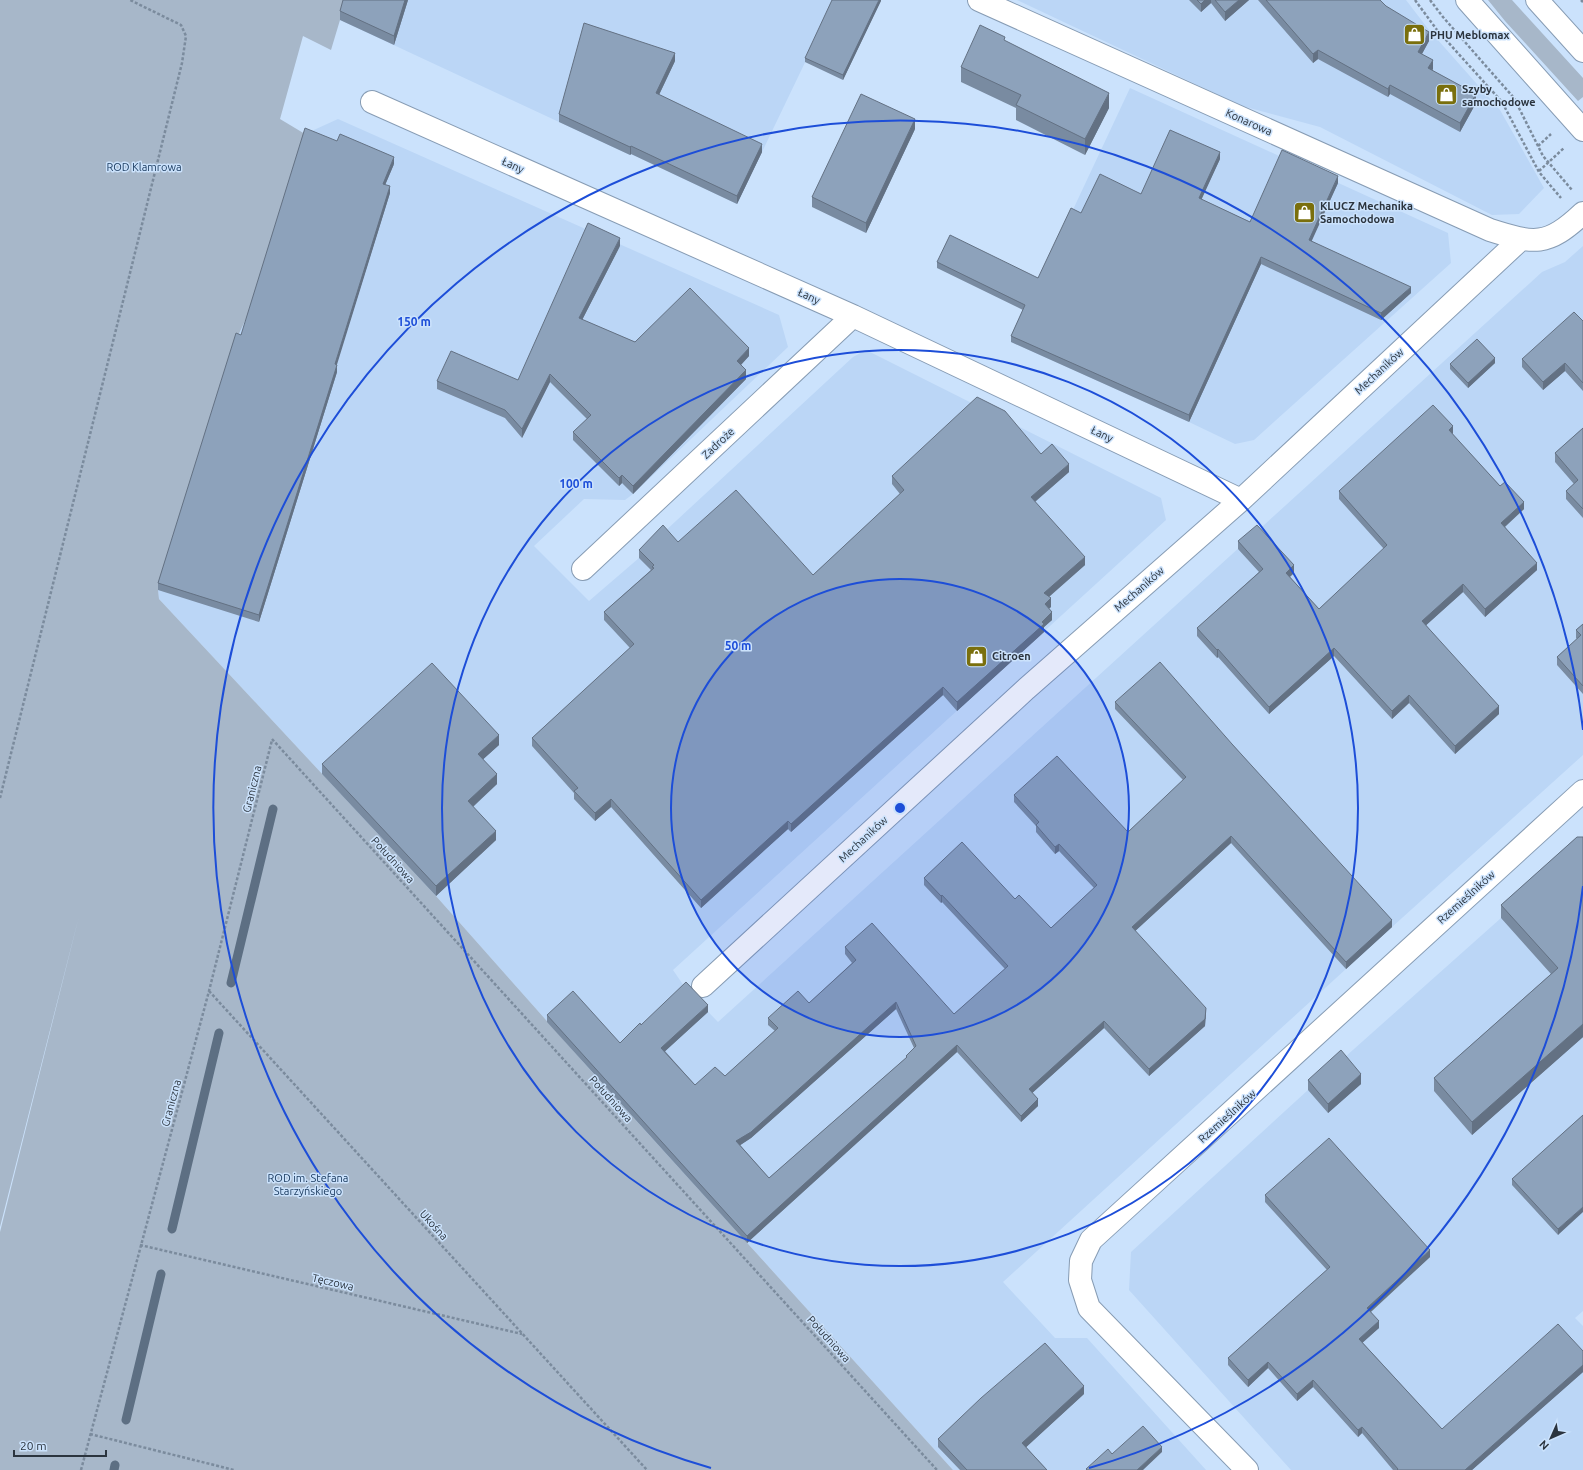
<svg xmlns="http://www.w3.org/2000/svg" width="1583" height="1470" font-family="Ubuntu,sans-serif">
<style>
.built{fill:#bbd6f6}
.green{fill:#a7b7c9}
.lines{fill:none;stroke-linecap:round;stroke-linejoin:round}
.stream{stroke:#5d6f83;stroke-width:9}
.street-casing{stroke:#879cb4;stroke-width:24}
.secondary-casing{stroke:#879cb4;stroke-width:24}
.path{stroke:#7b8b9d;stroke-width:2.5;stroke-dasharray:3 2;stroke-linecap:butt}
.street{stroke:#fff;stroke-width:22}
.secondary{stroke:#fff;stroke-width:22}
.wall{fill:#798ba1;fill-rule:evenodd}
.shaded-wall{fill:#637183}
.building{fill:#8da2bb;stroke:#637183;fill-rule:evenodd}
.ring{fill:none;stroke:#1d4ed8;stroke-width:2}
.labels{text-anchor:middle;stroke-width:3;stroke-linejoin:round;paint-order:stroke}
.poi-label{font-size:11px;font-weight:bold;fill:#2b343e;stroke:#cbe2fc;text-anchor:start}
.street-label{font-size:11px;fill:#2b343e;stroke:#cbe2fc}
.park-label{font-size:11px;fill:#1c3c60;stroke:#cbe2fc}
.centre{fill:#1d4ed8;stroke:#cbe2fc;stroke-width:2}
.ring-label{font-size:12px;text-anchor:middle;font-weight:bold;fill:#1d4ed8;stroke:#cbe2fc;stroke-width:3;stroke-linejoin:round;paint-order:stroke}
</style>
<rect width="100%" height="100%" fill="#cbe2fc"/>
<!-- built -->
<path class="built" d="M 346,0 L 835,0 L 737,204 L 631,154 L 630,155 L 340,20 Z
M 1017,0 L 1406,0 L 1429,30 L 1500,110 L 1544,188 L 1519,214 L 1492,215 L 1320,127 L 1242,106 Z
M 1130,88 L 1448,233 L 1451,263 L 1254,440 L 1235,444 L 1189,422 L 1011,342 Z
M 338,119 L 779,315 L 788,347 L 633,494 L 625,500 L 584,499 L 534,546 L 589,601 L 639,558 L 663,533 L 853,357 L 866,350 L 1161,498 L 1166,520 L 673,970 L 686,989 L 718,1022 L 1542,272 L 1565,262 L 1583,246 L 1583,755 L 1392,927 L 1003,1282 L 1055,1338 L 1087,1338 L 1206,1470 L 953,1470 L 593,1073 L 436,896 L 159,599 L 158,590 L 236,340 L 252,306 L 305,134 Z
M 1583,845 L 1583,1311 L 1575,1318 L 1583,1326 L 1583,1470 L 1291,1470 L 1129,1290 L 1131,1252 L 1308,1090 Z"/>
<!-- green -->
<path class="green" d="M 0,0 L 346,0 L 331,50 L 303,36 L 280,119 L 305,134 L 252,306 L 236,340 L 158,590 L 159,599 L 436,896 L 593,1073 L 953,1470 L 0,1470 L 0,1232 L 79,916 L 0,1227 Z
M 1488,0 L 1512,0 L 1583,78 L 1583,97 L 1578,101 L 1505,21 Z"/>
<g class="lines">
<!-- stream -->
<path class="stream" d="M 231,983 L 273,809
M 172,1229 L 219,1033
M 126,1420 L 161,1274
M 114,1470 L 115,1465"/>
<defs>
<path id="street" d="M 979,0 L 1490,230 C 1534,244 1547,247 1583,213
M 372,102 L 853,316 L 1241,500
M 583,569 L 853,316
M 703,986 L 1026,689 L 1241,500 L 1521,239
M 1247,1470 L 1089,1308 L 1080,1280 L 1081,1261 L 1091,1240 L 1583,791"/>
<path id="secondary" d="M 1467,0 L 1583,130
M 1537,0 L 1583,51"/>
</defs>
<!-- street casing -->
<use href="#street" class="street-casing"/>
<!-- secondary casing -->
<use href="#secondary" class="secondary-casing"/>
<!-- path -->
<path class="path" d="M 1415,0 L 1437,30 L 1502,102 L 1539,172 L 1561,198
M 1430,0 L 1443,17 L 1514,98 L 1543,156 L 1572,190
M 1581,0 L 1583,2
M 1538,146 L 1551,134
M 1539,171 L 1564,148
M 272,739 L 937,1470
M 0,798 L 182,63 L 186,36 L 181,25 L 130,0
M 209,991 L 647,1470
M 140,1245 L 522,1334
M 90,1434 L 234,1470
M 81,1470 L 209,991 L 272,740"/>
<!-- street -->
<use href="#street" class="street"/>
<!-- secondary -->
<use href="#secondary" class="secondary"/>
</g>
<!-- wall -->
<path class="wall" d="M 408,0 L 394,45 L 340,20 L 340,11 Z
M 881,0 L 843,80 L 805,62 L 805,58 Z
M 1189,0 L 1249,0 L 1225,21 L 1211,3 L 1201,12 Z
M 1258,0 L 1380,0 L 1386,6 L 1429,41 L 1422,54 L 1433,69 L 1432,70 L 1476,103 L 1460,132 L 1390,94 L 1388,97 L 1318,59 L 1313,63 Z
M 1005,41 L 1109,108 L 1085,155 L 1016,120 L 1016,108 L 961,82 L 961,67 Z
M 675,61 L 659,95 L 762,152 L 737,204 L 631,154 L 630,155 L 559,122 L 559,114 Z
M 915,129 L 866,233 L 812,207 L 812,197 Z
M 1220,159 L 1201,199 L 1250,222 L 1338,183 L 1311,241 L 1411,293 L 1381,320 L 1261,264 L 1189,422 L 1011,342 L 1011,336 L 1023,310 L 937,268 L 937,262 L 1038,278 L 1081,213 L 1141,194 Z
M 394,164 L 385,185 L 390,193 L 336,365 L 337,372 L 259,622 L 158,590 L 158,583 L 241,335 Z
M 620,246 L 582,320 L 635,342 L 749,356 L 741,365 L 746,379 L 633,494 L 622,483 L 619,486 L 573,440 L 573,432 L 587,419 L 550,382 L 522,438 L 505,418 L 437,389 L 437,381 L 518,380 Z
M 1583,321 L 1583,391 L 1565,371 L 1543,390 L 1522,367 L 1522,359 Z
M 1495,363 L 1468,388 L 1450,369 L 1450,364 Z
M 1583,428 L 1583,518 L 1566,499 L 1566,491 L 1574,484 L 1555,462 L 1555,453 Z
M 1453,433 L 1452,434 L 1500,486 L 1524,509 L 1505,527 L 1537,570 L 1485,617 L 1463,592 L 1426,625 L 1499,714 L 1455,754 L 1409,703 L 1392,719 L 1334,656 L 1269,714 L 1218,657 L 1217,658 L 1197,636 L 1197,628 L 1259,572 L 1238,549 L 1238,541 L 1294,573 L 1290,577 L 1319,609 L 1384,549 L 1339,499 L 1339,491 Z
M 1041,454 L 1069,472 L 1035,502 L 1085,565 L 1049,597 L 1051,607 L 1049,608 L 1052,620 L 1044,627 L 1044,632 L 957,711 L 943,695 L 791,832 L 788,829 L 701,908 L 611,807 L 595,821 L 574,799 L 574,793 L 532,746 L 532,738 L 630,648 L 604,620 L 604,612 L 651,570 L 639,558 L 639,550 L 678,542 L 813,575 L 900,494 L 892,484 L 892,476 Z
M 1583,624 L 1583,694 L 1557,665 L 1557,657 L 1577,639 L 1576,638 L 1576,630 Z
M 1115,702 L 1232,744 L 1392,927 L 1346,969 L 1231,843 L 1135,931 L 1206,1015 L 1205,1026 L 1149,1076 L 1104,1028 L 1032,1093 L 1038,1106 L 1021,1122 L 957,1052 L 747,1243 L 547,1022 L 547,1015 L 620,1043 L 641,1025 L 708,1012 L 665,1051 L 695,1085 L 725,1076 L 775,1031 L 768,1025 L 768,1018 L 809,1003 L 852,963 L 845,954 L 845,947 L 954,1014 L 1005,969 L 942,902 L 941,903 L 924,885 L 924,878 L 1015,899 L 1051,928 L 1094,888 L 1059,851 L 1055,854 L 1036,832 L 1036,826 L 1014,802 L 1014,795 L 1128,832 L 1183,780 L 1115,709 ZM 896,1009 L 914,1048 L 906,1056 L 906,1058 L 769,1178 L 740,1145 L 751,1138 Z
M 499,745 L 483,759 L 497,784 L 473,807 L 496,840 L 436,896 L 322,774 L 322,764 Z
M 1577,837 L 1583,1037 L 1472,1135 L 1434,1091 L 1434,1078 L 1551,974 L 1501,918 L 1501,905 Z
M 1308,1080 L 1361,1084 L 1328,1113 L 1308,1090 Z
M 1583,1115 L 1558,1235 L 1512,1185 L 1512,1179 Z
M 1265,1195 L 1430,1257 L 1371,1312 L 1379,1328 L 1362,1342 L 1442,1429 L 1583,1351 L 1583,1372 L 1472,1470 L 1393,1470 L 1362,1433 L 1358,1437 L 1313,1387 L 1297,1401 L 1268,1368 L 1248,1387 L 1228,1365 L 1228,1358 L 1327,1270 L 1265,1202 Z
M 1084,1394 L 1026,1447 L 1047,1470 L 960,1470 L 938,1447 L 938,1439 Z"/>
<!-- shaded-wall -->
<path class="shaded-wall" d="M 405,0 L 408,0 L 394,45 L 394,36 Z
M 879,0 L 881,0 L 881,1 L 843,80 L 843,75 Z
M 1205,0 L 1211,0 L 1211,3 L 1201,12 L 1201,4 Z
M 1239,0 L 1249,0 L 1225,21 L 1225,12 Z
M 1429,32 L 1429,41 L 1418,61 L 1418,52 Z
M 1318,50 L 1318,59 L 1313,63 L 1313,54 Z
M 675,53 L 675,61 L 656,101 L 656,93 Z
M 1433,60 L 1433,69 L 1428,77 L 1428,68 Z
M 1390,85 L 1390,94 L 1388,97 L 1388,89 Z
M 1109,93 L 1109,108 L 1085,155 L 1085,139 Z
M 1476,94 L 1476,103 L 1460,132 L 1460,123 Z
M 915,119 L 915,129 L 866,233 L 866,223 Z
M 762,144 L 762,152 L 737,204 L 737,196 Z
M 631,146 L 631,154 L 630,155 L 630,147 Z
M 1220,152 L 1220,159 L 1199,205 L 1199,198 Z
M 394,157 L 394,164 L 383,190 L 383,184 Z
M 1338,176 L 1338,183 L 1309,247 L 1309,240 Z
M 390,186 L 390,193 L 335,371 L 335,364 Z
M 620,238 L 620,246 L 579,326 L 579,318 Z
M 1261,257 L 1261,264 L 1189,422 L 1189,415 Z
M 1411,287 L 1411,293 L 1381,320 L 1381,313 Z
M 749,348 L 749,356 L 737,369 L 737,361 Z
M 1495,358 L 1495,363 L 1468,388 L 1468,383 Z
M 1565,363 L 1565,371 L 1543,390 L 1543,382 Z
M 337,365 L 337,372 L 259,622 L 259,615 Z
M 746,370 L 746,379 L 633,494 L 633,486 Z
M 550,374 L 550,382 L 522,438 L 522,429 Z
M 1453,426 L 1453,433 L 1449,438 L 1449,430 Z
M 1069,464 L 1069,472 L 1031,505 L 1031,497 Z
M 622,475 L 622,483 L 619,486 L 619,478 Z
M 1524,502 L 1524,509 L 1501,530 L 1501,523 Z
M 1085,557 L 1085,565 L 1044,601 L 1044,593 Z
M 1537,563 L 1537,570 L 1485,617 L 1485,609 Z
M 1294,565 L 1294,573 L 1286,580 L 1286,573 Z
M 1463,584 L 1463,592 L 1422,629 L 1422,621 Z
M 1051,598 L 1051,607 L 1045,612 L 1045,604 Z
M 1052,612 L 1052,620 L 1044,627 L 1044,632 L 957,711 L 957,702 Z
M 1334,648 L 1334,656 L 1269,714 L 1269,707 Z
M 1218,649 L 1218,657 L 1217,658 L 1217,650 Z
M 943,687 L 943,695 L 791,832 L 791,824 Z
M 1409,695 L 1409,703 L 1392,719 L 1392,711 Z
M 1499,706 L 1499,714 L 1455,754 L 1455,746 Z
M 499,735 L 499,745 L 478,764 L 478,754 Z
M 497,774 L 497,784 L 468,811 L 468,801 Z
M 611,799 L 611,807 L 595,821 L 595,813 Z
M 788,821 L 788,829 L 701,908 L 701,900 Z
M 496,831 L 496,840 L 436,896 L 436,886 Z
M 1231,836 L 1231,843 L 1132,934 L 1132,927 Z
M 1059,844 L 1059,851 L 1055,854 L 1055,847 Z
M 942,895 L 942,902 L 941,903 L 941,896 Z
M 1392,920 L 1392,927 L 1346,969 L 1346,962 Z
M 896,1002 L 896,1009 L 751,1138 L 736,1148 L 736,1141 Z
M 708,1005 L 708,1012 L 661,1055 L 661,1048 Z
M 1206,1008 L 1205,1026 L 1149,1076 L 1149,1069 Z
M 1104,1021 L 1104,1028 L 1029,1096 L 1029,1089 Z
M 1583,1024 L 1583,1037 L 1472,1135 L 1472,1122 Z
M 957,1045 L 957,1052 L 747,1243 L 747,1236 Z
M 1361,1074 L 1361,1084 L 1328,1113 L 1328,1104 Z
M 1038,1099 L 1038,1106 L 1021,1122 L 1021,1116 Z
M 1583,1207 L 1583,1212 L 1558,1235 L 1558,1229 Z
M 1430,1250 L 1430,1257 L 1367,1315 L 1367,1308 Z
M 1379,1321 L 1379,1328 L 1359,1346 L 1359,1339 Z
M 1268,1362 L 1268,1368 L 1248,1387 L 1248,1380 Z
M 1583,1365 L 1583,1372 L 1472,1470 L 1465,1470 Z
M 1313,1380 L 1313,1387 L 1297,1401 L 1297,1394 Z
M 1084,1386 L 1084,1394 L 1022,1451 L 1022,1443 Z
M 1362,1427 L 1362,1433 L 1358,1437 L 1358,1430 Z
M 1162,1447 L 1162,1452 L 1143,1470 L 1137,1470 Z"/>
<!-- building -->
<path class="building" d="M 343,0 L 405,0 L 394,36 L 340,11 Z
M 832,0 L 879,0 L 843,75 L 805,58 Z
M 1197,0 L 1205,0 L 1201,4 Z
M 1215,0 L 1239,0 L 1225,12 Z
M 1266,0 L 1380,0 L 1386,6 L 1429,32 L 1418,52 L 1433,60 L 1428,68 L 1476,94 L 1460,123 L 1390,85 L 1388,89 L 1318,50 L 1313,54 Z
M 584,23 L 675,53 L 656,93 L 762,144 L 737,196 L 631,146 L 630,147 L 559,114 Z
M 980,25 L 1005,37 L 1004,40 L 1109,93 L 1085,139 L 1016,105 L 1021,95 L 961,67 Z
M 861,94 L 915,119 L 866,223 L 812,197 Z
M 305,128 L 337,141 L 340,134 L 394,157 L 383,184 L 390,186 L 335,364 L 337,365 L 259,615 L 158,583 L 236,333 L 241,335 Z
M 1170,130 L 1220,152 L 1199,198 L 1250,222 L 1282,150 L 1338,176 L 1309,240 L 1411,287 L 1381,313 L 1261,257 L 1189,415 L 1011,336 L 1025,305 L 937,262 L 950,235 L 1038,278 L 1071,208 L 1081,213 L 1100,174 L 1141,194 Z
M 588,223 L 620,238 L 579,318 L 635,342 L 690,288 L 749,348 L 737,361 L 746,370 L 633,486 L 622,475 L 619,478 L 573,432 L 591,415 L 550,374 L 522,429 L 505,410 L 437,381 L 451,351 L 518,380 Z
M 1574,312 L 1583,321 L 1583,383 L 1565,363 L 1543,382 L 1522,359 Z
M 1477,339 L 1495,358 L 1468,383 L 1450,364 Z
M 977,397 L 1005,411 L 1041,454 L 1052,444 L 1069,464 L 1031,497 L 1085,557 L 1044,593 L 1051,598 L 1045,604 L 1052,612 L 1042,622 L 1044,624 L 957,702 L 943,687 L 791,824 L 788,821 L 701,900 L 611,799 L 595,813 L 574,791 L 578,788 L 532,738 L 634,644 L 604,612 L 654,568 L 652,567 L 654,565 L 639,550 L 663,525 L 678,542 L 736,490 L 813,575 L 904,490 L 892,476 Z
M 1433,405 L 1453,426 L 1449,430 L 1500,486 L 1505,482 L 1524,502 L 1501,523 L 1537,563 L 1485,609 L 1463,584 L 1422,621 L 1499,706 L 1455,746 L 1409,695 L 1392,711 L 1334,648 L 1269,707 L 1218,649 L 1217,650 L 1197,628 L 1263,569 L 1238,541 L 1257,525 L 1294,565 L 1286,573 L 1319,609 L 1387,545 L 1339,491 Z
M 1583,428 L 1583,509 L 1566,491 L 1578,480 L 1555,453 Z
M 1583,624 L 1583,686 L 1557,657 L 1581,635 L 1576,630 Z
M 1160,662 L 1232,744 L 1392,920 L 1346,962 L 1231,836 L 1132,927 L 1206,1008 L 1205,1019 L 1149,1069 L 1104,1021 L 1029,1089 L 1038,1099 L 1021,1116 L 957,1045 L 747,1236 L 547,1015 L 573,991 L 620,1043 L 640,1023 L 641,1025 L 686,982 L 708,1005 L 661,1048 L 695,1085 L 715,1067 L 725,1076 L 778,1028 L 768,1018 L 798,991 L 809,1003 L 856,960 L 845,947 L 872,923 L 954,1014 L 1008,966 L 942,895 L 941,896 L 924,878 L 962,842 L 1015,899 L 1019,895 L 1051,928 L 1097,885 L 1059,844 L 1055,847 L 1036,825 L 1039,822 L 1014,795 L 1057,756 L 1128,832 L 1186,777 L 1115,702 ZM 896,1002 L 916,1046 L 906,1056 L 907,1057 L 769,1178 L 736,1141 L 751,1132 Z
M 432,663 L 499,735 L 478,754 L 497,774 L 468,801 L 496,831 L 436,886 L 322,764 Z
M 1577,837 L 1583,837 L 1583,1024 L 1472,1122 L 1434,1078 L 1558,968 L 1501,905 Z
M 1341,1050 L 1361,1074 L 1328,1104 L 1308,1080 Z
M 1583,1115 L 1583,1207 L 1558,1229 L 1512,1179 Z
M 1329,1138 L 1430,1250 L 1367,1308 L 1379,1321 L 1359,1339 L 1442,1429 L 1558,1324 L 1583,1351 L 1583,1365 L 1465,1470 L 1397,1470 L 1398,1469 L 1362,1427 L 1358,1430 L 1313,1380 L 1297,1394 L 1268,1362 L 1248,1380 L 1228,1358 L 1330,1267 L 1265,1195 Z
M 1045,1343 L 1084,1386 L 1022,1443 L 1047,1470 L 967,1470 L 938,1439 L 981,1398 Z
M 1143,1426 L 1162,1447 L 1137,1470 L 1087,1470 L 1086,1469 L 1108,1449 L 1112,1454 Z"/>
<!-- distance rings -->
<circle cx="900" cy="808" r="229" fill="#1d4ed8" fill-opacity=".12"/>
<g class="ring">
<circle cx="900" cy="808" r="229"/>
<circle cx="900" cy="808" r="458"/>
<path d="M1583 886A687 687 0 0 1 1089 1468M711 1468A687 687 0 1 1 1583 730"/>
</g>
<!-- icons -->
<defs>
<symbol id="shop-square" viewBox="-11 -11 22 22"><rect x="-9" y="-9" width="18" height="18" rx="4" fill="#7a6f0d" stroke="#cbe2fc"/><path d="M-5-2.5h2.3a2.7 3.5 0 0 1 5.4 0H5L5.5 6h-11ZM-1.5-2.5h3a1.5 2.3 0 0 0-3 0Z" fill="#fff"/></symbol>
</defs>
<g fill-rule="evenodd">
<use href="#shop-square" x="1402" y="22" width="25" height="25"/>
<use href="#shop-square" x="1434" y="82" width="25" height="25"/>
<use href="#shop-square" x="1292" y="200" width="25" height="25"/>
<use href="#shop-square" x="964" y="644" width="25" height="25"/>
</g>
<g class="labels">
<!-- poi labels -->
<g class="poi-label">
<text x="1430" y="39">PHU Meblomax</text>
<text x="1462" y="93">Szyby<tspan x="1462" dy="13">samochodowe</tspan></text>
<text x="1320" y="210">KLUCZ Mechanika<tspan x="1320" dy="13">Samochodowa</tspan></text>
<text x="992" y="660">Citroen</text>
</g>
<!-- street labels -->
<g class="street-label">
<text transform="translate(1249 122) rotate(24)" y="4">Konarowa</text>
<text transform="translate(513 165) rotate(24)" y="4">Łany</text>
<text transform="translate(809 296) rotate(24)" y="4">Łany</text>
<text transform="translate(1379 371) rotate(-43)" y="4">Mechaników</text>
<text transform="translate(1102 434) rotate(25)" y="4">Łany</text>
<text transform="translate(718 443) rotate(-43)" y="4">Zadroże</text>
<text transform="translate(1139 589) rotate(-41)" y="4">Mechaników</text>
<text transform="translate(252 789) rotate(-76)" y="4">Graniczna</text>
<text transform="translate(863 839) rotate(-43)" y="4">Mechaników</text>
<text transform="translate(393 860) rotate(48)" y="4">Południowa</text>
<text transform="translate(1466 897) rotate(-42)" y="4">Rzemieślników</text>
<text transform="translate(611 1099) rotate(48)" y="4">Południowa</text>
<text transform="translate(171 1103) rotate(-75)" y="4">Graniczna</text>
<text transform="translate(1227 1116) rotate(-42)" y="4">Rzemieślników</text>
<text transform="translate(434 1225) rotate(48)" y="4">Ukośna</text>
<text transform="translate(333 1282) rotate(13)" y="4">Tęczowa</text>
<text transform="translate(829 1339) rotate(48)" y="4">Południowa</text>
</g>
<!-- park labels -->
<g class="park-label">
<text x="144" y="171">ROD Klamrowa</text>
<text x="308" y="1182">ROD im. Stefana<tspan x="308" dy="13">Starzyńskiego</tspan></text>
</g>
</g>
<circle cx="900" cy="808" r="6" class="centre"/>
<g class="ring-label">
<text x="414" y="326">150 m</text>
<text x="576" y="488">100 m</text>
<text x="738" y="650">50 m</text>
</g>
<!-- north arrow -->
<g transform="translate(1551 1438) rotate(225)" stroke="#cbe2fc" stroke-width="3" paint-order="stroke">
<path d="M0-3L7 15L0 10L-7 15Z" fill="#2b343e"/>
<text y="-6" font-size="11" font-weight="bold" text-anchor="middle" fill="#2b343e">N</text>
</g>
<!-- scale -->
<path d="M14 1450v6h92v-6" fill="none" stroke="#2b343e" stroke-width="2"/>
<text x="20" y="1450" font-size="12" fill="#2b343e" stroke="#cbe2fc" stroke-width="3" paint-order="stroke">20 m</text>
</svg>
